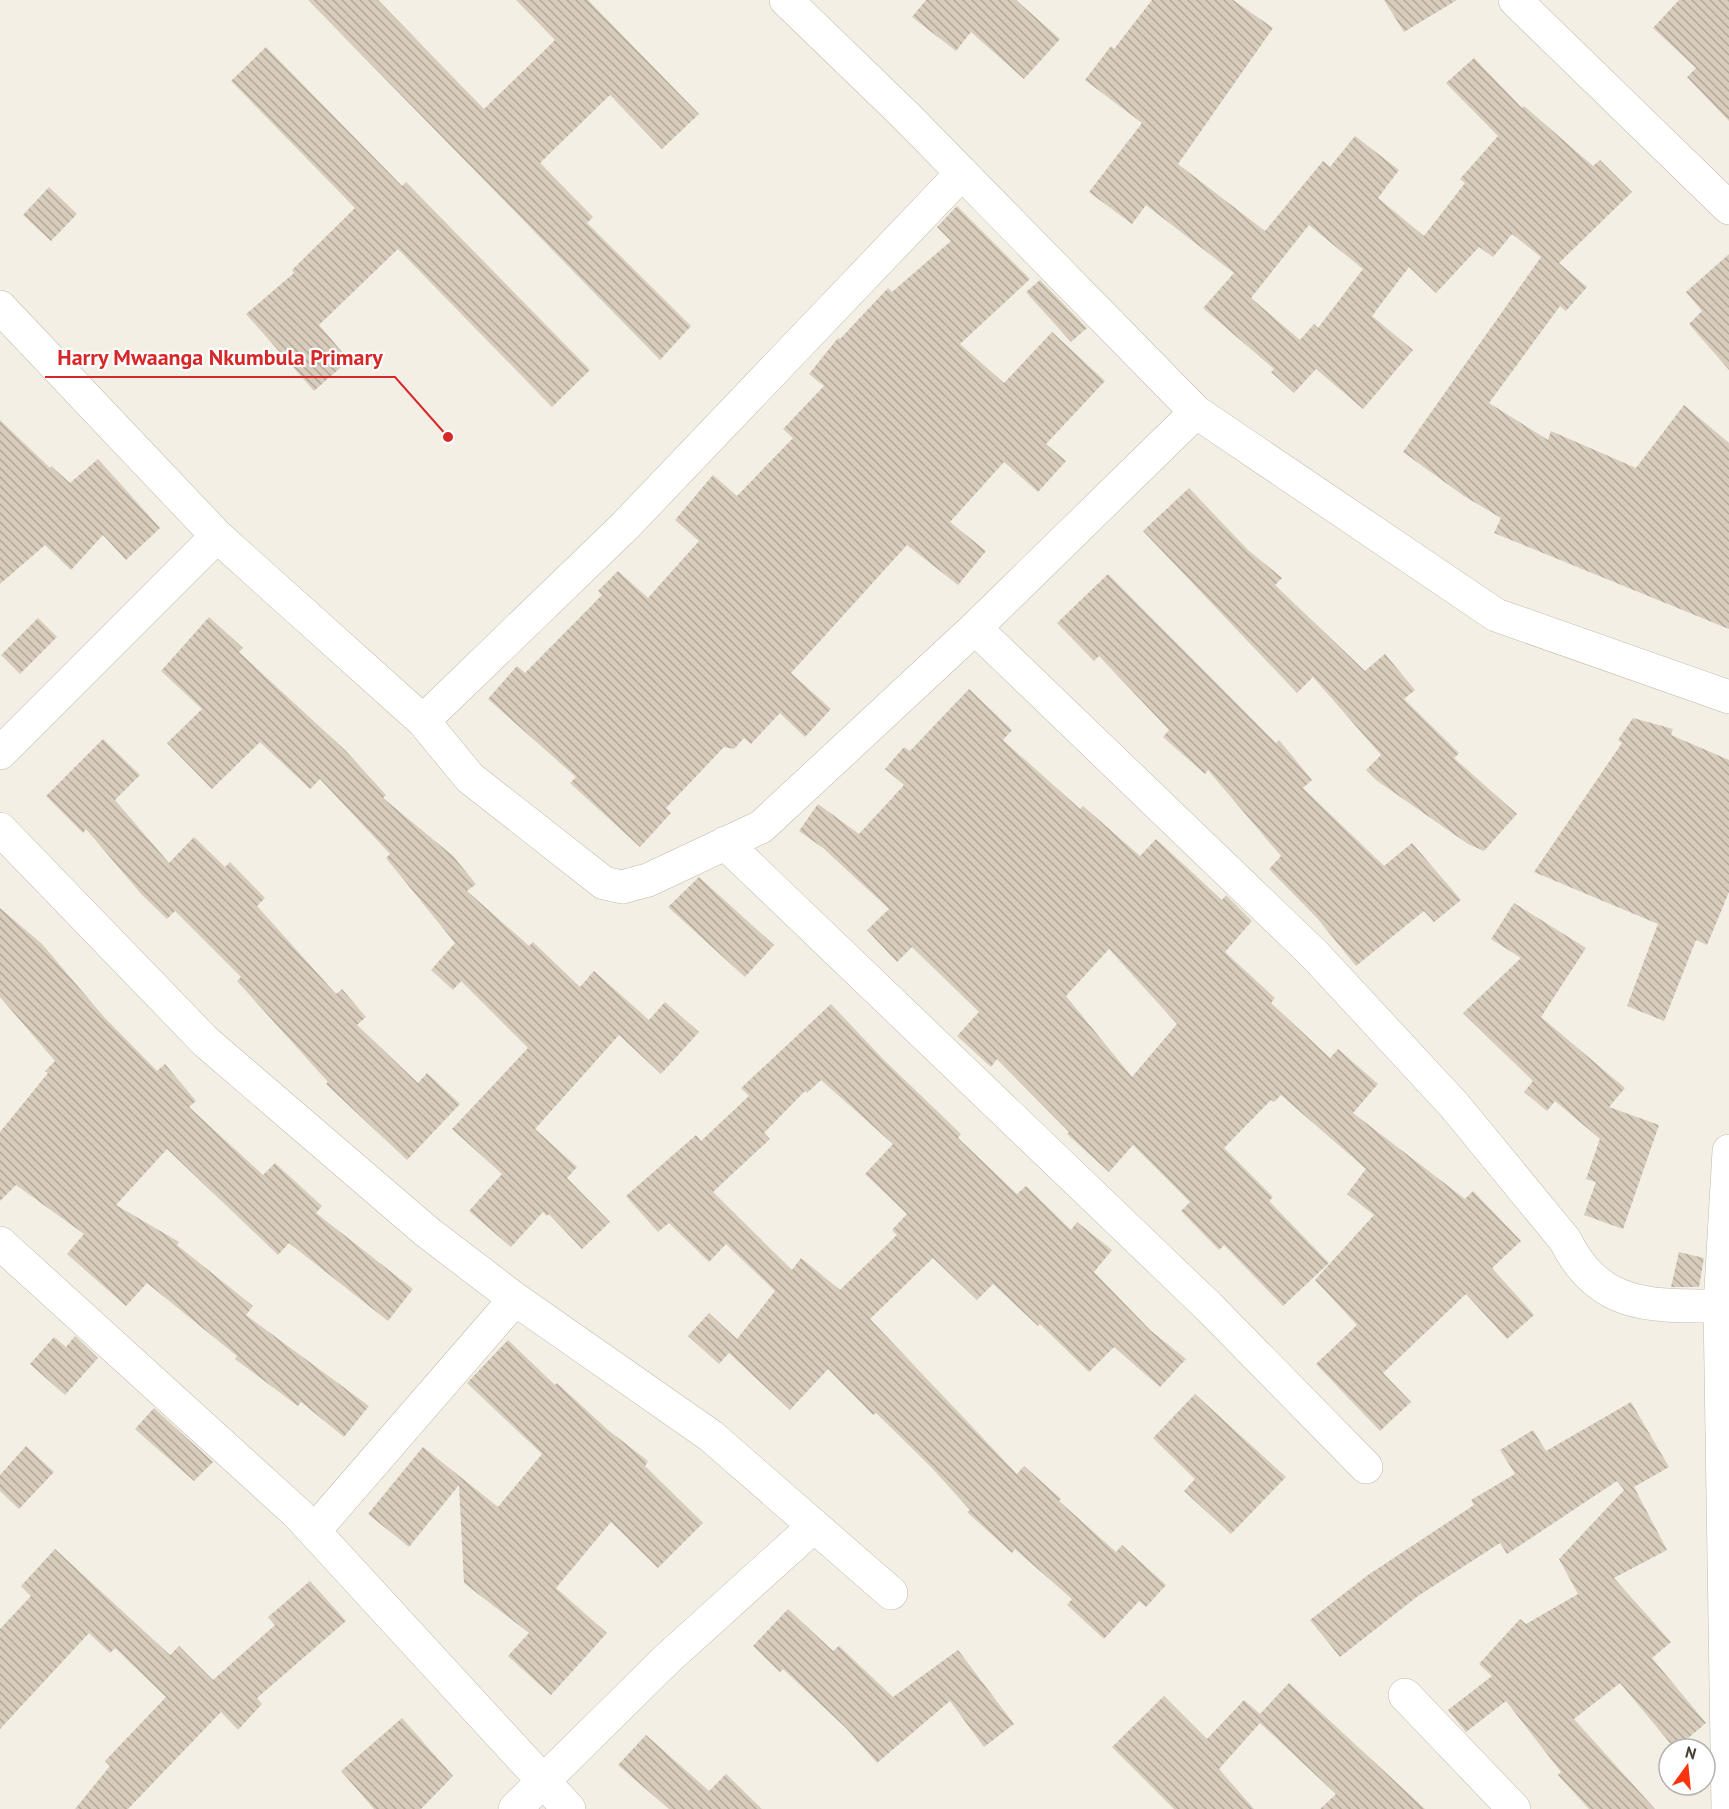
<svg xmlns="http://www.w3.org/2000/svg" width="1729" height="1809" font-family="'PT Sans',sans-serif">
<style>
.building{fill:url(#building-back-hatch);fill-rule:evenodd}
.lines{fill:none;stroke-linecap:round;stroke-linejoin:round}
.street-casing{stroke:#c2baaa;stroke-width:34}
.street{stroke:#fff;stroke-width:33}
.leader{fill:none;stroke:#d62828;stroke-width:2}
.callout-dot{fill:#d62828;stroke:#fff;stroke-width:2}
.callout-label{font-size:22px;text-anchor:middle;font-weight:bold;fill:#d62828;stroke:#fff;stroke-width:4.5;stroke-linejoin:round;paint-order:stroke}
</style>
<defs>
<pattern id="building-back-hatch" width="6" height="6" patternUnits="userSpaceOnUse" patternTransform="scale(1.5)"><rect width="6" height="6" fill="#d8cdbd"/><path d="M-1 5l2 2M0 0l6 6M5-1l2 2" fill="none" stroke="#b1a89a"/></pattern>
</defs>
<rect width="100%" height="100%" fill="#f3efe5"/>
<!-- building -->
<path class="building" d="M 308,0 L 378,0 L 484,109 L 555,40 L 516,0 L 588,0 L 699,114 L 662,149 L 610,95 L 540,163 L 593,217 L 587,223 L 691,326 L 660,360 Z
M 926,0 L 1016,0 L 1060,39 L 1024,79 L 971,32 L 956,51 L 912,17 Z
M 1152,0 L 1233,0 L 1273,28 L 1178,164 L 1265,231 L 1323,161 L 1330,167 L 1355,136 L 1399,170 L 1378,198 L 1424,236 L 1465,183 L 1460,179 L 1498,136 L 1446,83 L 1474,58 L 1522,108 L 1524,106 L 1593,166 L 1600,160 L 1632,192 L 1559,263 L 1587,287 L 1566,311 L 1560,306 L 1489,403 L 1548,440 L 1551,431 L 1636,468 L 1684,405 L 1729,443 L 1729,629 L 1494,533 L 1501,518 L 1464,496 L 1403,452 L 1541,257 L 1512,234 L 1493,257 L 1479,247 L 1436,293 L 1409,267 L 1372,316 L 1413,350 L 1363,409 L 1316,369 L 1294,393 L 1271,372 L 1274,369 L 1203,308 L 1234,273 L 1146,205 L 1132,224 L 1089,192 L 1142,123 L 1085,80 L 1111,46 L 1114,49 ZM 1309,225 L 1363,269 L 1318,328 L 1314,324 L 1300,340 L 1251,298 Z
M 1384,0 L 1457,0 L 1404,32 Z
M 1679,0 L 1729,0 L 1729,121 L 1687,77 L 1696,68 L 1653,28 Z
M 266,47 L 402,186 L 406,182 L 590,370 L 552,407 L 398,249 L 319,325 L 349,360 L 314,391 L 246,314 L 294,273 L 292,270 L 355,208 L 231,81 Z
M 49,187 L 77,214 L 51,241 L 23,215 Z
M 957,206 L 1030,279 L 960,344 L 1004,383 L 1052,332 L 1105,381 L 1046,444 L 1066,461 L 1038,492 L 1004,462 L 950,522 L 986,551 L 958,585 L 907,545 L 791,673 L 831,709 L 805,737 L 780,713 L 751,744 L 744,738 L 734,749 L 724,747 L 666,808 L 671,813 L 640,847 L 570,783 L 576,777 L 488,699 L 517,666 L 525,673 L 602,595 L 598,591 L 618,571 L 648,598 L 699,541 L 675,520 L 713,475 L 737,496 L 793,438 L 783,429 L 824,386 L 809,374 L 838,338 L 840,339 L 888,288 L 892,292 L 951,241 L 937,227 Z
M 1729,254 L 1729,370 L 1689,324 L 1702,311 L 1686,292 Z
M 1040,280 L 1087,328 L 1071,342 L 1026,292 Z
M 0,420 L 50,468 L 51,466 L 70,483 L 98,459 L 160,528 L 126,560 L 103,535 L 71,570 L 45,545 L 0,584 Z
M 1189,488 L 1248,550 L 1282,578 L 1275,585 L 1365,671 L 1385,654 L 1415,690 L 1404,699 L 1459,753 L 1454,758 L 1517,814 L 1484,851 L 1468,844 L 1376,780 L 1366,770 L 1381,755 L 1313,677 L 1297,693 L 1143,531 Z
M 1108,574 L 1276,743 L 1279,740 L 1312,780 L 1303,788 L 1384,866 L 1412,843 L 1461,900 L 1434,922 L 1424,911 L 1356,966 L 1317,918 L 1269,869 L 1281,856 L 1208,770 L 1205,774 L 1163,737 L 1169,730 L 1099,656 L 1094,661 L 1057,623 Z
M 209,617 L 243,648 L 239,652 L 346,751 L 386,795 L 383,798 L 453,856 L 476,884 L 467,891 L 529,946 L 533,942 L 580,987 L 594,971 L 649,1020 L 665,1002 L 699,1032 L 661,1074 L 619,1035 L 535,1129 L 577,1167 L 567,1178 L 610,1222 L 582,1249 L 549,1214 L 547,1216 L 543,1212 L 511,1247 L 469,1211 L 502,1174 L 452,1129 L 528,1048 L 461,981 L 453,990 L 431,970 L 455,943 L 386,858 L 390,854 L 320,779 L 310,789 L 260,742 L 212,789 L 167,743 L 202,709 L 161,671 Z
M 38,618 L 57,637 L 20,674 L 1,655 Z
M 969,689 L 1012,730 L 1003,740 L 1080,809 L 1083,806 L 1140,856 L 1156,839 L 1222,900 L 1226,895 L 1252,921 L 1225,952 L 1275,998 L 1271,1003 L 1330,1058 L 1338,1049 L 1378,1084 L 1353,1113 L 1465,1199 L 1473,1191 L 1521,1241 L 1492,1268 L 1534,1315 L 1507,1339 L 1466,1294 L 1383,1373 L 1411,1402 L 1380,1431 L 1316,1364 L 1357,1325 L 1315,1280 L 1374,1215 L 1347,1194 L 1366,1169 L 1281,1095 L 1274,1102 L 1271,1100 L 1224,1148 L 1273,1197 L 1269,1201 L 1329,1263 L 1283,1306 L 1224,1245 L 1219,1250 L 1181,1211 L 1190,1202 L 1133,1145 L 1109,1172 L 1067,1134 L 1069,1132 L 997,1059 L 991,1067 L 957,1036 L 979,1012 L 912,947 L 897,962 L 867,930 L 889,909 L 823,848 L 799,831 L 818,804 L 859,834 L 904,785 L 885,769 L 904,747 L 910,751 ZM 1109,949 L 1177,1024 L 1132,1077 L 1066,996 Z
M 1633,718 L 1673,729 L 1671,735 L 1729,760 L 1729,892 L 1707,945 L 1696,940 L 1664,1021 L 1627,1006 L 1658,924 L 1534,872 L 1622,743 L 1618,740 Z
M 103,739 L 140,775 L 115,800 L 169,863 L 194,837 L 225,867 L 230,862 L 265,898 L 257,906 L 336,994 L 342,989 L 366,1017 L 357,1025 L 418,1083 L 427,1073 L 460,1104 L 407,1160 L 326,1084 L 328,1082 L 237,981 L 241,977 L 175,911 L 167,919 L 142,895 L 86,829 L 83,833 L 46,796 Z
M 699,877 L 774,945 L 745,977 L 668,907 Z
M 1514,903 L 1586,948 L 1541,1017 L 1625,1088 L 1609,1107 L 1659,1125 L 1623,1229 L 1584,1215 L 1596,1182 L 1586,1179 L 1600,1139 L 1555,1101 L 1547,1111 L 1524,1092 L 1533,1081 L 1463,1013 L 1521,958 L 1491,939 Z
M 0,908 L 42,944 L 104,1017 L 157,1071 L 165,1064 L 196,1101 L 189,1107 L 263,1175 L 275,1163 L 322,1206 L 316,1213 L 413,1289 L 388,1321 L 289,1243 L 278,1255 L 167,1149 L 116,1205 L 179,1242 L 177,1245 L 253,1306 L 246,1315 L 369,1406 L 344,1437 L 301,1402 L 298,1406 L 235,1359 L 237,1356 L 147,1283 L 126,1306 L 67,1254 L 84,1234 L 16,1185 L 0,1201 L 0,1132 L 48,1073 L 45,1071 L 55,1061 L 0,997 Z
M 831,1004 L 883,1059 L 961,1134 L 958,1138 L 1017,1194 L 1026,1186 L 1071,1230 L 1077,1222 L 1112,1250 L 1094,1272 L 1150,1330 L 1186,1359 L 1160,1387 L 1114,1347 L 1089,1372 L 1040,1324 L 1038,1326 L 993,1284 L 977,1300 L 933,1258 L 870,1319 L 1017,1474 L 1024,1466 L 1061,1499 L 1059,1501 L 1116,1552 L 1122,1545 L 1166,1585 L 1146,1607 L 1139,1601 L 1104,1639 L 1067,1605 L 1072,1599 L 1015,1549 L 1012,1553 L 967,1512 L 970,1510 L 931,1467 L 876,1413 L 873,1415 L 828,1369 L 790,1410 L 729,1353 L 719,1364 L 688,1336 L 709,1313 L 737,1339 L 775,1291 L 726,1244 L 709,1262 L 669,1223 L 658,1232 L 626,1196 L 696,1135 L 701,1141 L 749,1096 L 741,1088 ZM 821,1080 L 893,1144 L 865,1174 L 907,1214 L 892,1230 L 897,1235 L 840,1290 L 801,1258 L 792,1270 L 713,1192 L 770,1139 L 764,1133 L 805,1091 L 807,1093 Z
M 1679,1252 L 1704,1258 L 1699,1287 L 1671,1287 Z
M 75,1336 L 98,1358 L 65,1395 L 30,1364 L 54,1337 L 66,1347 Z
M 508,1340 L 555,1385 L 557,1383 L 608,1430 L 648,1461 L 645,1466 L 703,1523 L 658,1568 L 611,1522 L 556,1588 L 607,1633 L 551,1695 L 508,1656 L 529,1633 L 464,1583 L 459,1485 L 409,1547 L 368,1514 L 423,1447 L 498,1507 L 542,1454 L 467,1383 Z
M 1195,1394 L 1286,1477 L 1231,1534 L 1184,1491 L 1195,1479 L 1153,1438 Z
M 1631,1402 L 1669,1467 L 1634,1487 L 1667,1550 L 1614,1578 L 1671,1642 L 1652,1658 L 1706,1723 L 1675,1749 L 1620,1683 L 1574,1719 L 1655,1809 L 1589,1809 L 1558,1775 L 1561,1772 L 1506,1701 L 1466,1732 L 1448,1710 L 1492,1676 L 1479,1664 L 1520,1619 L 1526,1624 L 1578,1594 L 1559,1559 L 1624,1490 L 1617,1481 L 1507,1554 L 1500,1543 L 1418,1596 L 1340,1657 L 1310,1620 L 1368,1575 L 1474,1505 L 1471,1500 L 1515,1474 L 1500,1450 L 1533,1430 L 1546,1451 Z
M 154,1408 L 213,1462 L 194,1481 L 135,1429 Z
M 26,1446 L 54,1472 L 19,1509 L 0,1491 L 0,1475 Z
M 55,1549 L 170,1655 L 179,1646 L 213,1680 L 275,1625 L 268,1617 L 310,1581 L 346,1621 L 257,1698 L 262,1704 L 238,1730 L 221,1712 L 128,1809 L 75,1809 L 110,1766 L 105,1761 L 166,1697 L 115,1648 L 110,1653 L 89,1633 L 0,1729 L 0,1629 L 31,1596 L 21,1586 Z
M 788,1609 L 833,1651 L 839,1646 L 893,1697 L 958,1650 L 1014,1724 L 984,1747 L 950,1701 L 877,1763 L 847,1729 L 783,1669 L 780,1672 L 753,1646 Z
M 1289,1683 L 1425,1809 L 1320,1809 L 1336,1794 L 1260,1723 L 1219,1769 L 1254,1809 L 1174,1809 L 1112,1747 L 1164,1696 L 1207,1739 L 1244,1700 L 1260,1714 Z
M 402,1718 L 453,1776 L 421,1809 L 374,1809 L 341,1771 Z
M 646,1735 L 709,1791 L 726,1774 L 762,1809 L 669,1809 L 618,1765 Z"/>
<g class="lines">
<defs>
<path id="street" d="M 786,0 L 906,116 L 1196,412 L 1496,615 L 1729,697
M 1515,0 L 1729,208
M 0,307 L 217,536 L 423,721 L 625,526 L 962,173
M 975,628 L 1315,955 L 1454,1105 L 1565,1240 C 1599,1309 1651,1306 1720,1306
M 423,721 L 470,778 L 604,883 L 622,887 L 648,880 L 761,827 L 975,628 L 1196,412
M 0,753 L 217,536
M 0,829 L 206,1042 L 426,1231 L 515,1299 L 711,1436 L 891,1593
M 725,843 L 1209,1307 L 1366,1467
M 0,1243 L 298,1514 L 569,1809
M 314,1531 L 515,1299
M 1405,1695 L 1514,1809
M 515,1809 L 667,1659 L 813,1527
M 1728,1809 L 1720,1306 L 1729,1151"/>
</defs>
<!-- street casing -->
<use href="#street" class="street-casing"/>
<!-- street -->
<use href="#street" class="street"/>
</g>
<!-- callouts -->
<path class="leader" d="M448 437L395 377H45"/>
<circle class="callout-dot" cx="448" cy="437" r="6"/>
<g class="callout-label">
<text x="220" y="365">Harry Mwaanga Nkumbula Primary</text>
</g>
<!-- north arrow -->
<g transform="translate(1687 1767) rotate(15)"><circle r="28" fill="#ffffff" stroke="#b5b2ae" stroke-width="1.5"/>
<path d="M0-4.5L10 22L0 15L-10 22Z" fill="#ff3210"/>
<text y="-9" font-size="16" font-weight="bold" text-anchor="middle" fill="#463f34">N</text>
</g>
</svg>
